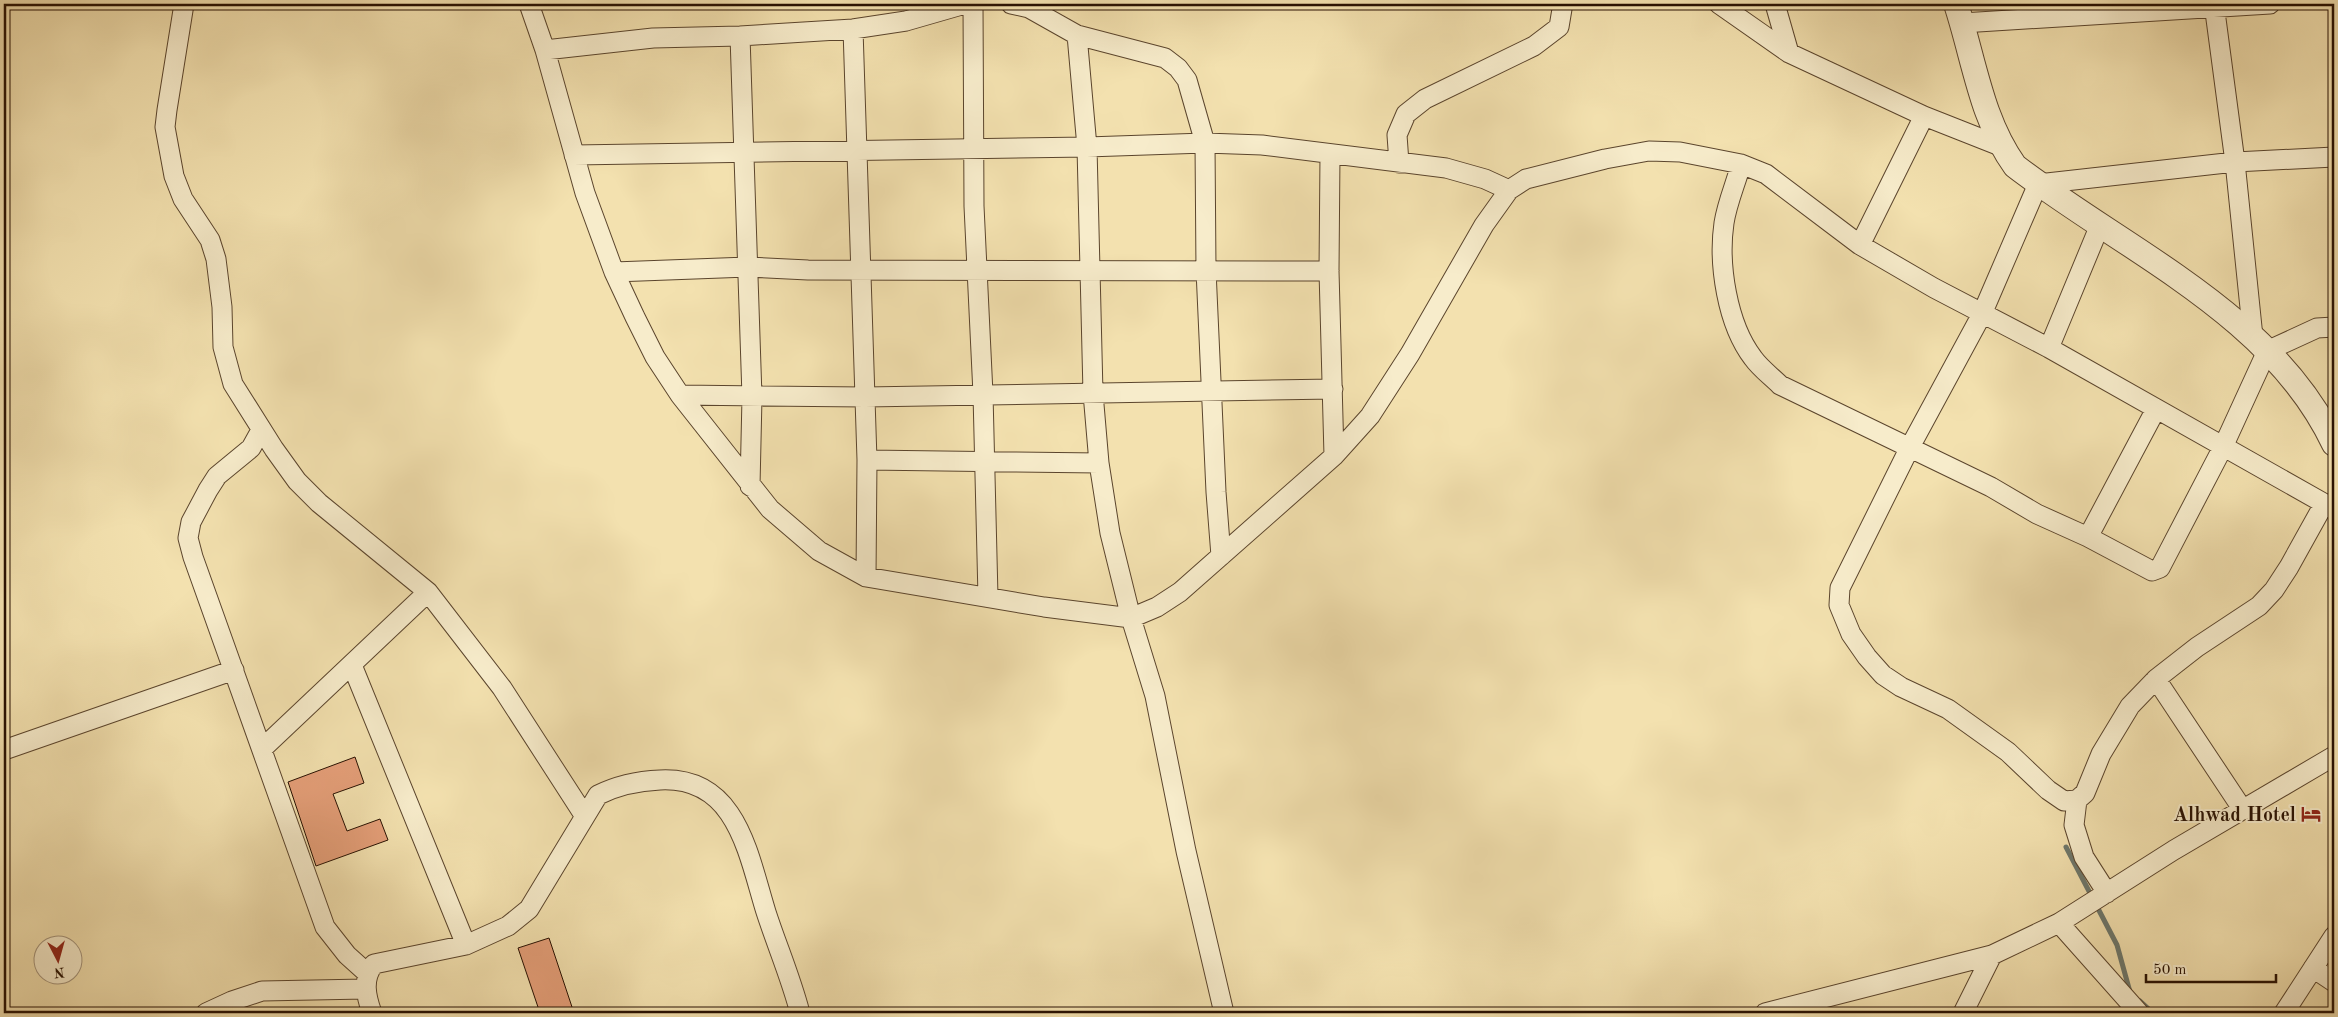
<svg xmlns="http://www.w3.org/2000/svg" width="2338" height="1017" font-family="'Old Standard TT',serif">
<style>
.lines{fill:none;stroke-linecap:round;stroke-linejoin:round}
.stream{stroke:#6e786c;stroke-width:5}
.building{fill:#e59f79;stroke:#281102}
.minor-casing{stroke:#5b452d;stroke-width:21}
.tertiary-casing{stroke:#5b452d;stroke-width:26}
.minor{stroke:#f7eccb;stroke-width:19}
.tertiary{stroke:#f7eccb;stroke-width:24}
.labels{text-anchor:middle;stroke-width:4;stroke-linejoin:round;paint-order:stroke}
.poi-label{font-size:20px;font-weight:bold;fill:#281102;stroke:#f7eccb;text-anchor:end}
</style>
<rect width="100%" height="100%" fill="#f3e1af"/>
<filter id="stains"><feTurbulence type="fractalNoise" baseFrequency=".004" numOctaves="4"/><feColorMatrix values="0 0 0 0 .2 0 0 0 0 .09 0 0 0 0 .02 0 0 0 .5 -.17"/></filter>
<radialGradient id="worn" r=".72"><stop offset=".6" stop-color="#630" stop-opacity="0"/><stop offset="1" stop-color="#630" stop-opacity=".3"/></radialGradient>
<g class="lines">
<!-- stream -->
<path class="stream" d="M 2066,847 L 2117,945 L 2130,992
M 2140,1001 L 2153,1013"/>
</g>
<!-- building -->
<path class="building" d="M 355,757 L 364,783 L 333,794 L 347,831 L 380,819 L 388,840 L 316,866 L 288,782 Z
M 549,938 L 574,1013 L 540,1013 L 518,948 Z"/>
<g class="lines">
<defs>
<path id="minor" d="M 184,4 L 167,110 L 165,127 L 174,176 L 183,199 L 210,240 L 216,259 L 222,307 L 223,347 L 233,384 L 274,449 L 297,481 L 319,503 L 428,592 L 502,688 L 584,815
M 529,4 L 545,50 L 585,193 L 614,272 L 635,317 L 655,357 L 680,395 L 770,509 L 819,551 L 866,577 L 1044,607 L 1131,618 L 1155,696 L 1186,851 L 1224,1013
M 973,4 L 974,206 L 983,394 L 988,597
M 1011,4 L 1029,8 L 1077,35 L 1165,58 L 1178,68 L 1187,80 L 1205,143 L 1206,270 L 1216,492 L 1221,556
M 1719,4 L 1789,53 L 1924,116 L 2000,146
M 1775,4 L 1789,53
M 2214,4 L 2235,162 L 2253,337
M 1962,23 L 2270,4
M 853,29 L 867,460 L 866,577
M 1077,35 L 1087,147 L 1093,393 L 1099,463 L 1110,533 L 1131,618 L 1157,607 L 1180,592 L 1334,456 L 1370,416 L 1410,354 L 1484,225 L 1509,190 L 1526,179 L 1605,159 L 1649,151 L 1680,152 L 1741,164 L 1766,174 L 1860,245
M 740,36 L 752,397 L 750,486
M 545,50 L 653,38 L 740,36 L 853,29 L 906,21 L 965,4
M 1924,116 L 1860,245 L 1934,288 L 2049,348 L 2334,509
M 574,155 L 1087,147 L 1205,143 L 1262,145 L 1446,168 L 1485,179 L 1509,190
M 1330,155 L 1329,271 L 1334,456
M 1399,163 L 1397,135 L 1406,114 L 1425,99 L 1534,46 L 1559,27 L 1562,9 L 1560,4
M 1741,164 C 1736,183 1727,203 1724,223 C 1718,264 1727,324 1753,358 C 1760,368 1771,376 1780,385 L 1991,487 L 2037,514 L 2088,537 L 2152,571 L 2160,568 L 2223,447 L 2267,351 L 2317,328 L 2334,327
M 614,272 L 748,267 L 808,270 L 1329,271
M 2049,348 L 2100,225
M 680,395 L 865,397 L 1333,389
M 261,430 L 251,448 L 217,476 L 208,490 L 191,522 L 188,538 L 193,557 L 325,927 L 347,955 L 367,973
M 867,460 L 1099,463
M 2324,504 L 2289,567 L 2274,590 L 2259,606 L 2197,647 L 2156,679 L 2130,706 L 2101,754 L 2085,793 L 2077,800 L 2064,801 L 2048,790 L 2008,752 L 1948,709 L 1901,687 L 1883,675 L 1867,657 L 1851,634 L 1839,605 L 1840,588 L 1910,447 L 1982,314 L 2038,184 L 2235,162 L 2334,157
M 2088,537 L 2156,409
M 352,665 L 466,945
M 2156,679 L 2243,810
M 263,748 L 428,592
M 4,750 L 234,670
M 2077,800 L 2074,825 L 2084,857 L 2107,893
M 2059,923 L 2139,1013
M 2313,968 L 2334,982
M 206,1013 L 232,1001 L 262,991 L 365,989
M 372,1013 C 366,996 362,979 374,964 L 466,945 L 508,926 L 529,909 L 598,795 C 618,785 637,781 660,780 C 737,776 748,854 766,912 C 777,946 791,978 800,1013
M 1765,1013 L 1992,955 L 2059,923 L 2174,850 L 2334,756
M 1963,1013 L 1992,955
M 2284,1013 L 2334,936"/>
<path id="tertiary" d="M 1956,4 C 1974,59 1981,119 2015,166 C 2124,250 2273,314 2334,444"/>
</defs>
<!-- minor casing -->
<use href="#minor" class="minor-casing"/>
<!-- tertiary casing -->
<use href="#tertiary" class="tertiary-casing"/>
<!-- minor -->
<use href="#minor" class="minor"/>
<!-- tertiary -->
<use href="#tertiary" class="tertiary"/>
</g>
<!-- icons -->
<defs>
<symbol id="hotel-bare" viewBox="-9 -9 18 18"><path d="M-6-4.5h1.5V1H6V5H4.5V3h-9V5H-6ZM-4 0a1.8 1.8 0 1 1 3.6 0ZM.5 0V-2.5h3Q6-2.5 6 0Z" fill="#8f2418" stroke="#f7eccb" stroke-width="2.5" paint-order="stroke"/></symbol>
</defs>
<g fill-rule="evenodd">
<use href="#hotel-bare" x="2297" y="800" width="28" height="28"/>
</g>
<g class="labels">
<!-- poi labels -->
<g class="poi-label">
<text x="2296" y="821">Alhwad Hotel</text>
</g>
</g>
<!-- margin -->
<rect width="2338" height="1017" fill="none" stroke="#f3e1af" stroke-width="20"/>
<rect x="5" y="5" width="2328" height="1007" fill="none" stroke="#281102" stroke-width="2.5"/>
<rect x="10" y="10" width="2318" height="997" fill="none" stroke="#281102"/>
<!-- north arrow -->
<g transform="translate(58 960) rotate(174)"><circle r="24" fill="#f7eccb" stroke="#a4947b"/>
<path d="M0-4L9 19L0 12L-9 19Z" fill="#8f2418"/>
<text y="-8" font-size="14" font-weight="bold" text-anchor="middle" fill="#281102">N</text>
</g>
<!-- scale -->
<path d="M2146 974v8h130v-8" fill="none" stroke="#281102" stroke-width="2.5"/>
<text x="2153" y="974" font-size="15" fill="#281102" stroke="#f7eccb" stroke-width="4" paint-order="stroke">50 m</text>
<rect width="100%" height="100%" filter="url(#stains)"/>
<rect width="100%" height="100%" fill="url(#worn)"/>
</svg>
